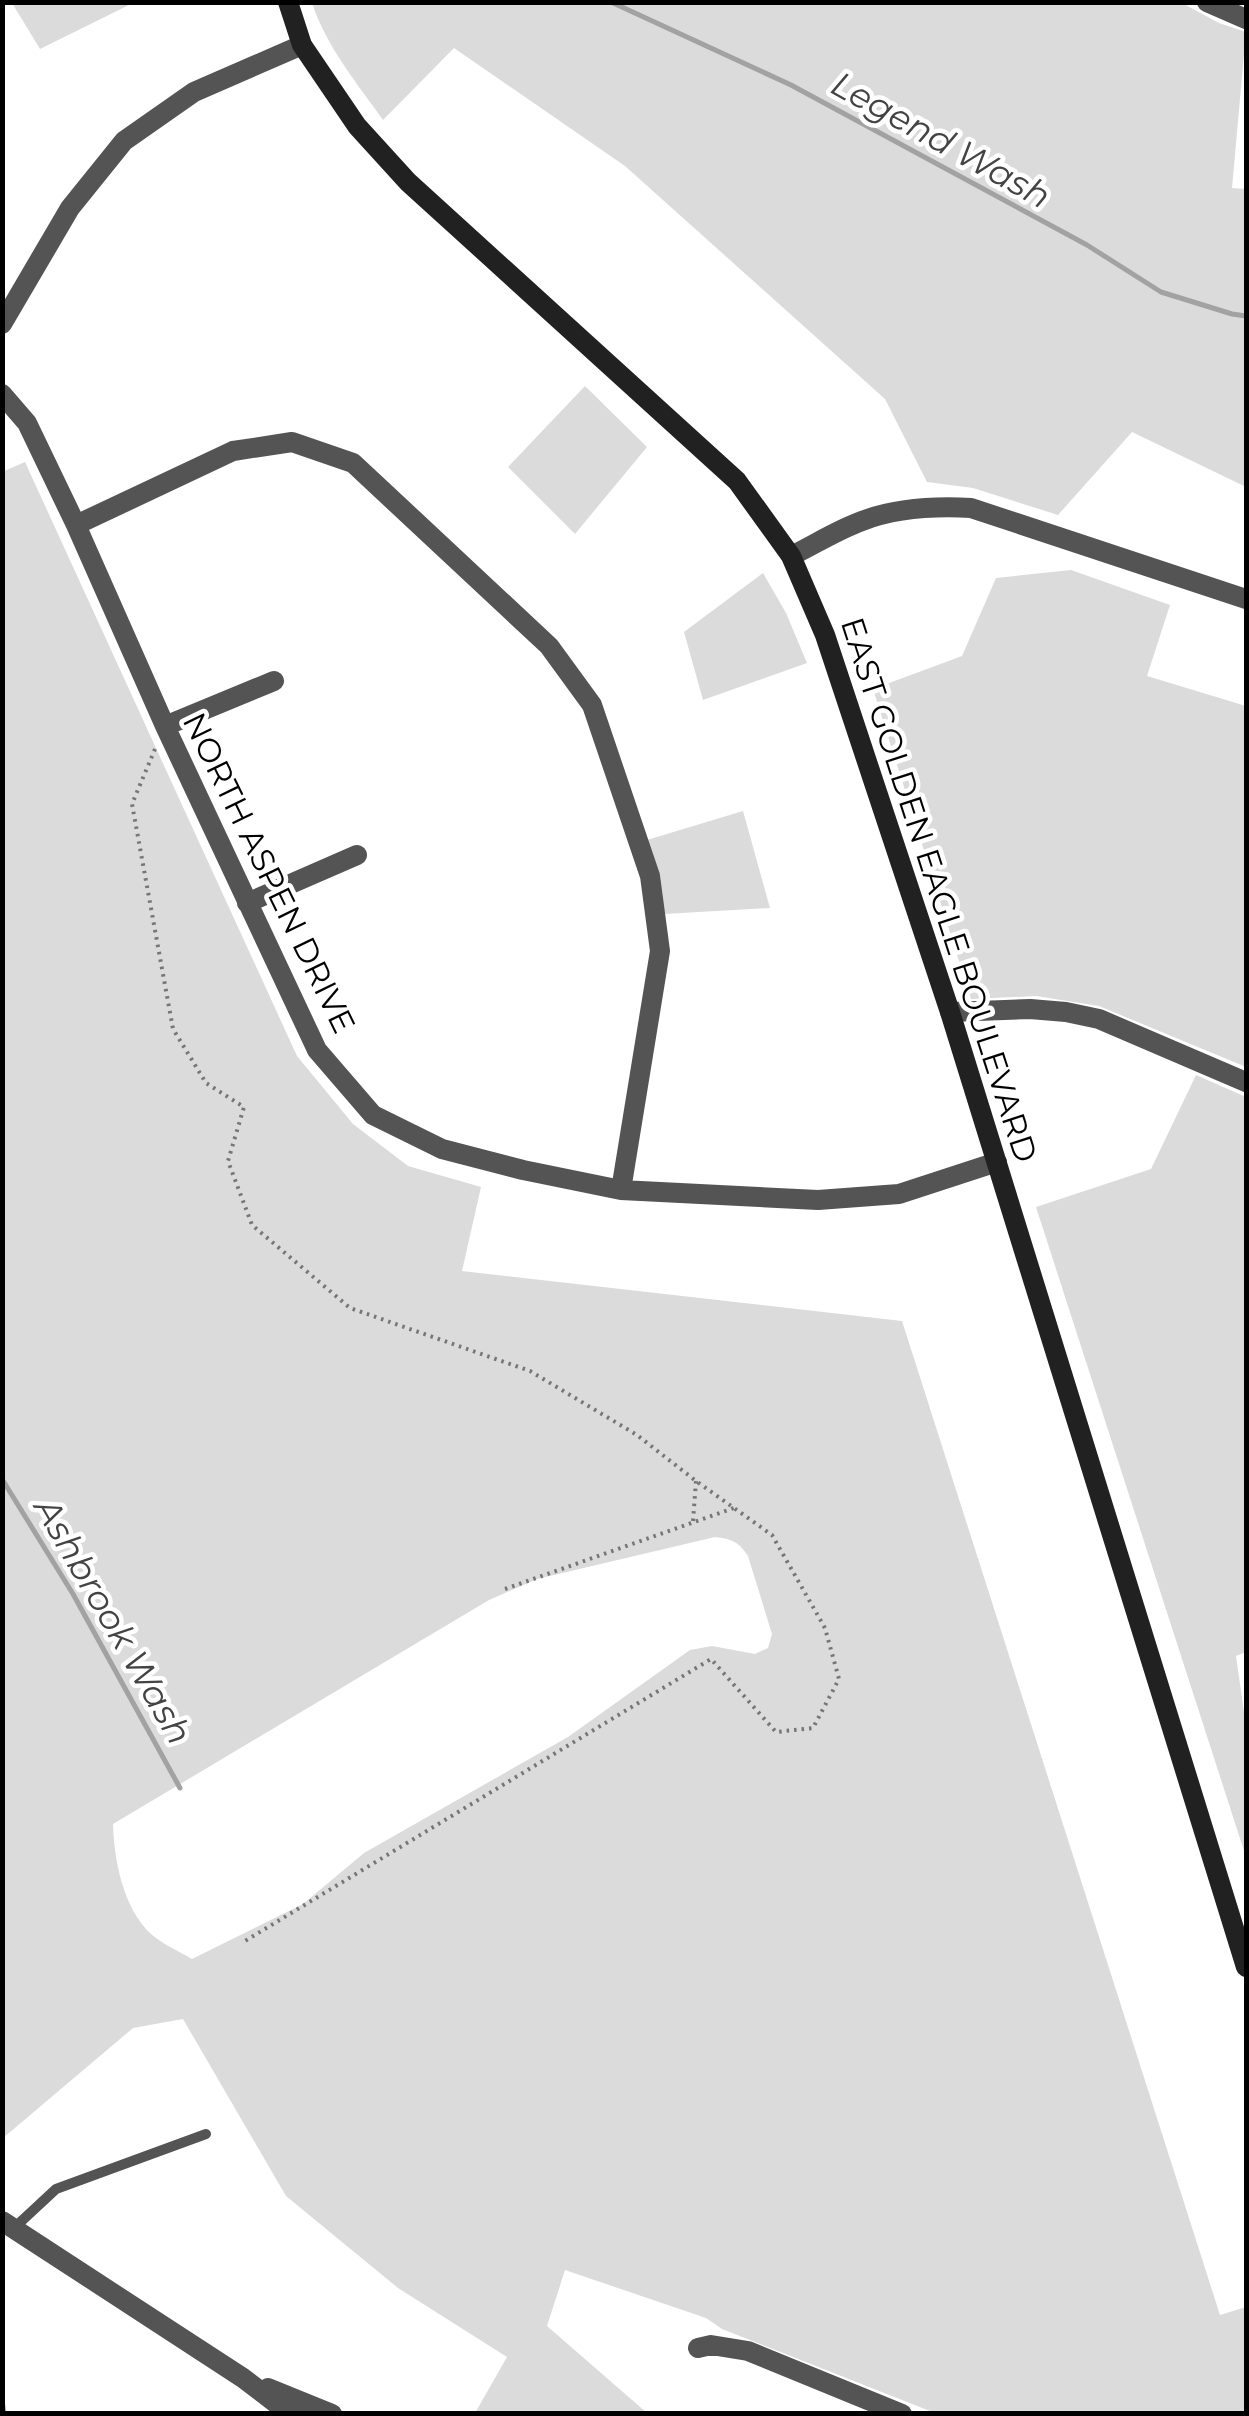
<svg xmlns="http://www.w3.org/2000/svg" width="1249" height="2416" font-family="Montserrat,sans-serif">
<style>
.green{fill:#dbdbdb;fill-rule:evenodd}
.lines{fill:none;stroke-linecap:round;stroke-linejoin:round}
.stream{stroke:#a2a2a2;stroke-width:5}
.path{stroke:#767676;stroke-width:4;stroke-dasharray:2.5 5;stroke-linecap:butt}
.lane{stroke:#545454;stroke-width:10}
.street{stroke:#545454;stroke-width:20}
.secondary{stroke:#212121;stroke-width:20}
.labels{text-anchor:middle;stroke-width:9;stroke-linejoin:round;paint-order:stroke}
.street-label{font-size:32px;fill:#000;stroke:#fff}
.water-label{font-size:35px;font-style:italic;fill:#434343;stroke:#fff}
</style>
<rect width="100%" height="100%" fill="#fff"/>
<!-- green -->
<path class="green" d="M 12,3 L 133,3 L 40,49 Z
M 1182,3 L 1219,23 L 1246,32 L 1232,188 L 1246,189 L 1246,487 L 1132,432 L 1058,515 L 973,488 L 927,482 L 885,399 L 625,166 L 454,48 L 383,120 C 357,83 326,46 312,3 Z
M 585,386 L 647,447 L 575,534 L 508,467 Z
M 25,462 L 297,1056 L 353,1124 L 408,1166 L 481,1187 L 462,1271 L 902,1321 L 1220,2315 L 1246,2307 L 1246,2413 L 935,2413 L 722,2329 L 706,2318 L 565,2270 L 547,2326 L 647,2413 L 475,2413 L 507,2357 L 398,2288 L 286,2196 L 183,2019 L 133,2028 L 3,2138 L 2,472 ZM 715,1537 C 732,1539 739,1542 748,1556 L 772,1634 L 768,1648 L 755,1654 L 712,1646 L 690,1650 L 568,1737 L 364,1853 L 303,1904 L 192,1959 C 179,1951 162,1944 151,1934 C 123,1908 114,1860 113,1824 L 489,1600 L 537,1579 Z
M 1071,570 L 1170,605 L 1147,676 L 1246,706 L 1246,1067 L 1099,1006 L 1036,996 L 971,999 L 873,689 L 962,656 L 996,578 Z
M 763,573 L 786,613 L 807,663 L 703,700 L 684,632 Z
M 743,811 L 770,908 L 664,914 L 647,840 Z
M 1196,1075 L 1246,1097 L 1246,1652 L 1236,1656 L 1246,1726 L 1246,1857 L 1036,1207 L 1151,1169 Z"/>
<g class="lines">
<!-- stream -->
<path class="stream" d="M 611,2 L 791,85 L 1087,245 L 1161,292 L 1232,314 L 1246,316
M 2,1479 L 73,1594 L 180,1788
M 2,2400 L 4,2414"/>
<!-- path -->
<path class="path" d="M 155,749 L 132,804 L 173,1029 L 206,1083 L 244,1107 L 228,1161 L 252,1225 L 350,1308 L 530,1371 L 637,1435 L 696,1481 L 772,1535 L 825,1628 L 839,1679 L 813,1728 L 776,1732 L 711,1659 L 245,1941
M 693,1521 L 696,1481
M 505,1589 L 734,1508"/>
<!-- lane -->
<path class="lane" d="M 14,2228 L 56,2189 L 206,2134"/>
<!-- street -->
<path class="street" d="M 1207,2 L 1246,19
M 2,324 L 70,208 L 124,141 L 194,92 L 302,45
M 2,394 L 27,423 L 76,525 L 165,726 L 317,1050 L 373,1115 L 442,1149 L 523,1170 L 621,1190 L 818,1200 L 899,1194 L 997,1162
M 76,525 L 233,451 L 292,442 L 353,463 L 549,646 L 592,705 L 650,876 L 660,951 L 621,1190
M 791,556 C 814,545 837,530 862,521 C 896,508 934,506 971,508 L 1246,599
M 165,726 L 274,681
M 247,903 L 357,855
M 950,1012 L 1030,1009 L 1066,1012 L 1099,1019 L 1246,1082
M 2,2221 L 243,2378 L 290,2414
M 698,2348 L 711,2345 L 748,2351 L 902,2414
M 268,2388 L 332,2414"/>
<!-- secondary -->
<path class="secondary" d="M 288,2 L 302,45 L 357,126 L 408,182 L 737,481 L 791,556 L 825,635 L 950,1012 L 1246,1967"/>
</g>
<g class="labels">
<!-- street labels -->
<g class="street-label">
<text transform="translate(269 873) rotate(64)" y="11">NORTH ASPEN DRIVE</text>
<text transform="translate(939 890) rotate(72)" y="11">EAST GOLDEN EAGLE BOULEVARD</text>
</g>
<!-- water labels -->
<g class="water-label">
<text transform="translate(941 140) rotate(29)" y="12">Legend Wash</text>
<text transform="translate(113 1621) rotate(60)" y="12">Ashbrook Wash</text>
</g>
</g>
<!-- border -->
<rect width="1249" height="2416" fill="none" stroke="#000000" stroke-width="10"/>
</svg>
